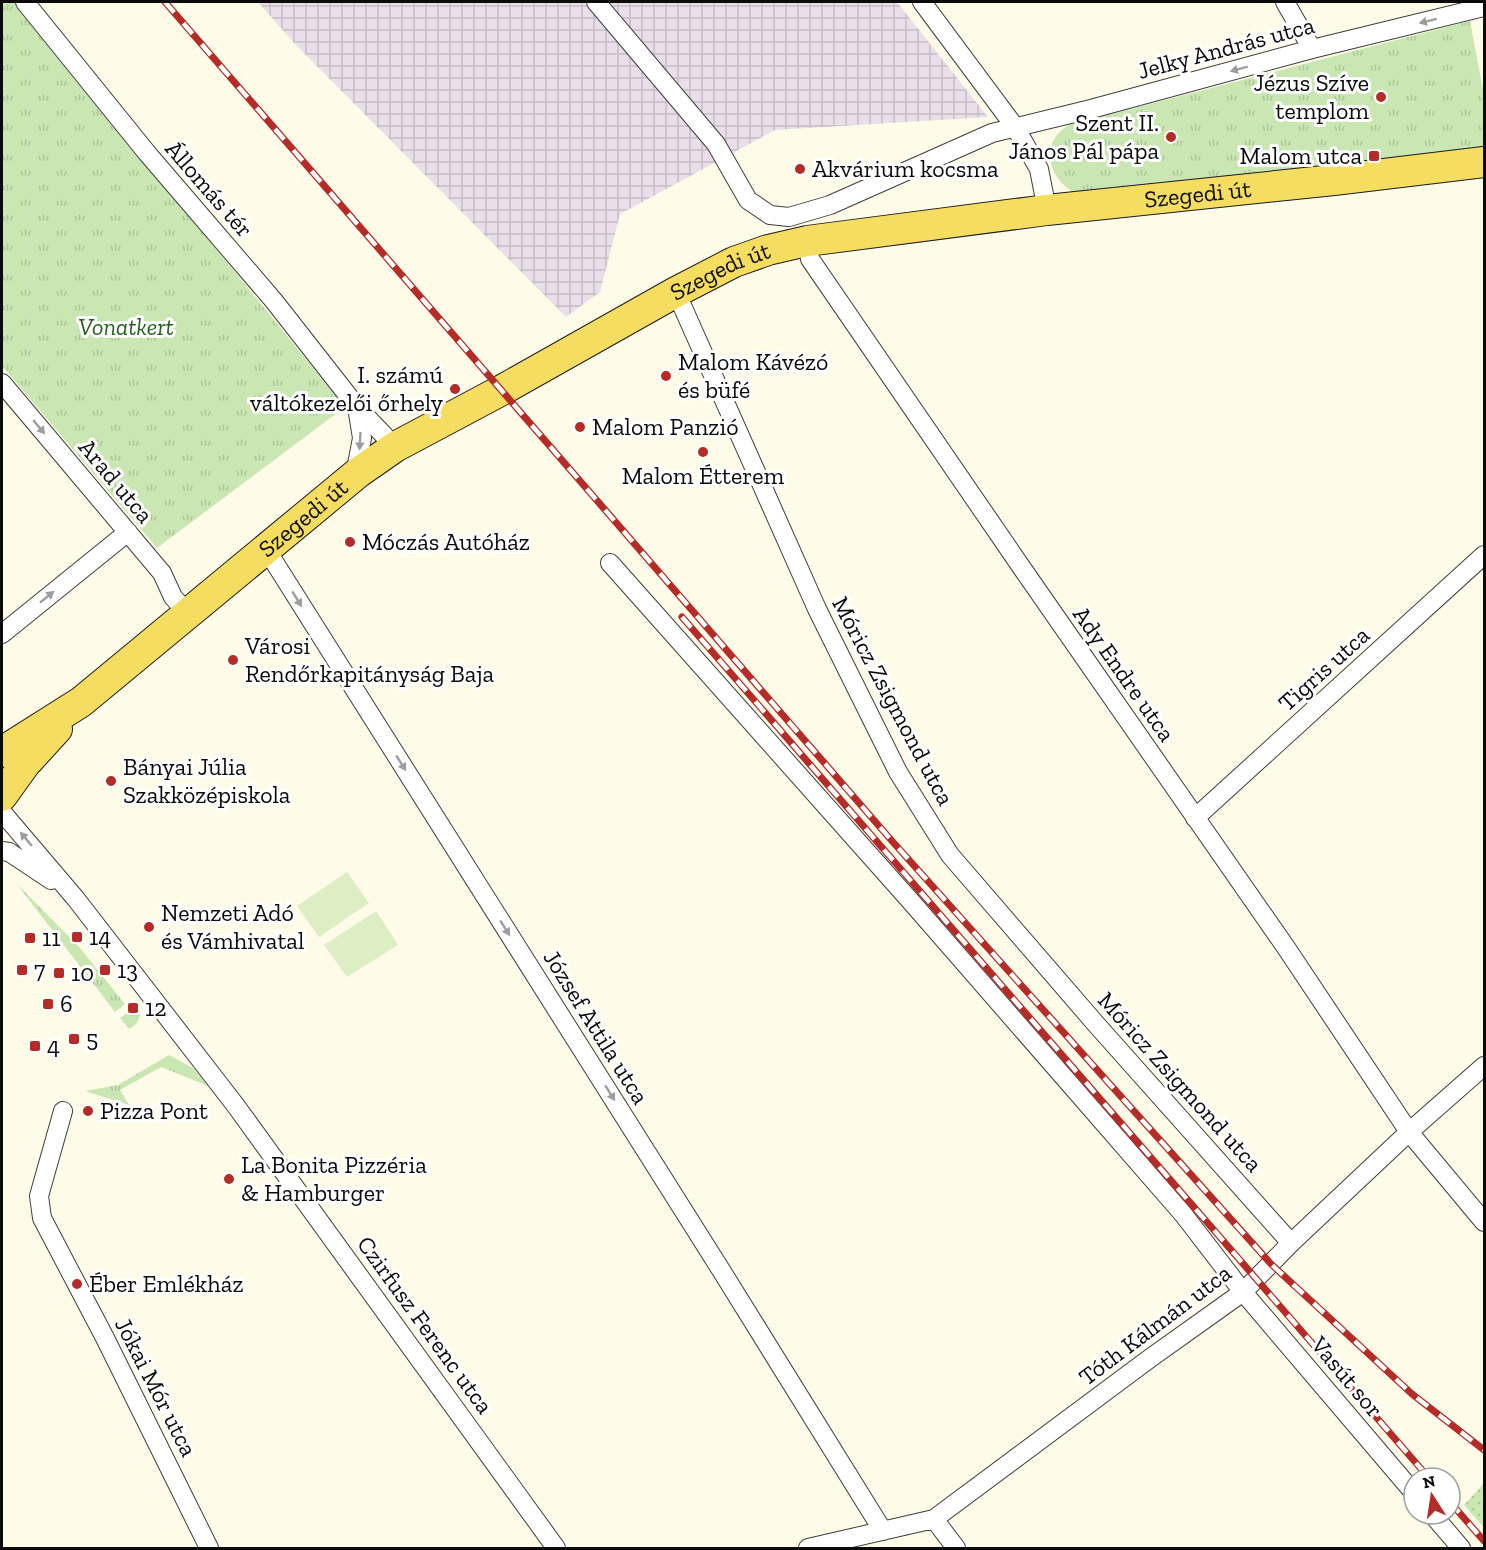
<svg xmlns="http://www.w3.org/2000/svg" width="1486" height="1550" font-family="'Zilla Slab',serif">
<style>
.industrial{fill:url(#industrial-grid)}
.grass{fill:url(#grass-tufts)}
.garden{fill:url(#garden-dots)}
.pitch{fill:#ddeec5}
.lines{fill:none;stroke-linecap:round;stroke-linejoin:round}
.minor-casing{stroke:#3d3d3d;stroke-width:20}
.primary-casing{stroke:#1b1b1b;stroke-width:32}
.minor{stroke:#fff;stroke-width:18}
.primary{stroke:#f5dd61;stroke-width:30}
.rail-casing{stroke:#b52b27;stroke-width:7}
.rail{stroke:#fff;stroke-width:4.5;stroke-dasharray:14;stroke-linecap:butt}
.oneway{fill:#9d9d9d}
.poi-dot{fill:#b52b27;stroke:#fff;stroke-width:2}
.labels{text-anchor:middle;stroke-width:6;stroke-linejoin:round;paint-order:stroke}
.street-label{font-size:24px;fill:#0a0a0a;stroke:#fff}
.poi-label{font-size:24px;fill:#0a0a0a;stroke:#fff;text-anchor:start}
.park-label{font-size:24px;font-style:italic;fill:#265f1d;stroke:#fff}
</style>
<defs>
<pattern id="industrial-grid" width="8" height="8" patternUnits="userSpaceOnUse" patternTransform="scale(1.5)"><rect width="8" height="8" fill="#e9dee9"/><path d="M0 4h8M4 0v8" fill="none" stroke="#c6bdc6"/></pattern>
<pattern id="grass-tufts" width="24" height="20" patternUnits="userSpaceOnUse" patternTransform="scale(1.5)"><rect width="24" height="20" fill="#cae7b3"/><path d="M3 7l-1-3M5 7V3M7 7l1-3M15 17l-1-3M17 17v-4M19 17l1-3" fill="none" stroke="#acc599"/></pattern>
<pattern id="garden-dots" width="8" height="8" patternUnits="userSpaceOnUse" patternTransform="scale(1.5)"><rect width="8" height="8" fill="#cae7b3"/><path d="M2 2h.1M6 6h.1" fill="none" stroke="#acc599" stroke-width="1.8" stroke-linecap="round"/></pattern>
</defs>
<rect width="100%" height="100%" fill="#fefce8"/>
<!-- industrial -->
<path class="industrial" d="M 258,2 L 897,2 L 988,117 L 775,130 L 620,214 L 600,292 L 566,317 L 295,44 Z"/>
<!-- grass -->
<path class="grass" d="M 2,2 L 15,2 L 345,407 L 157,548 L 2,366 Z
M 1470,21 L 1484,95 L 1484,152 L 1075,193 C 1048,178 1038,143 1069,125 Z
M 16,883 L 80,948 L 125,1004 L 115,1012 Z
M 135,1007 L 140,1015 C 138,1023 136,1025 129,1029 L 120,1018 Z
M 169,1055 L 193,1068 L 208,1086 L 161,1067 L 120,1090 L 129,1105 L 85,1091 L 118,1085 Z"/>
<!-- garden -->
<path class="garden" d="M 1484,1483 L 1484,1528 L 1464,1505 Z"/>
<!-- pitch -->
<path class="pitch" d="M 347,872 L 369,903 L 319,937 L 297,906 Z
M 376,911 L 398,945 L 347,977 L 324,945 Z"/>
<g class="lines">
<defs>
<path id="minor" d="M 25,2 L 147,153 L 274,301 L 357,407 L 395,447
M 596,2 L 716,144 L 748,200 L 770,215 L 789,217 L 830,205 L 992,133 L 1091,109 L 1312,49 L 1484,7
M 922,2 L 1015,127 L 1039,169 L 1047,210
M 1285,2 L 1312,49
M 807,241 L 810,259 L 1024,571 L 1287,949 L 1409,1132 L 1484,1222
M 676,292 L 817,609 L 898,772 L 950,855 L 1095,1023 L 1291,1243
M 2,383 L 162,573 L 173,597 L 188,614
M 355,475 L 362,438 L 357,407
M 266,549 L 721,1270 L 883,1531
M 610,563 L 914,905 L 1183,1214 L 1243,1292 L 1414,1493
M 2,634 L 128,532
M 2,812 L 76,899 L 236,1106 L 556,1548
M 1195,818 L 1484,555
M 2,851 L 9,852 L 51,880
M 63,1111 L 39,1196 L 42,1218 L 105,1338 L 209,1548
M 1432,1514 L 1461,1548
M 934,1519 L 956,1548
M 808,1548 L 934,1519 L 1149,1359 L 1243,1292 L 1291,1243 L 1409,1132 L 1484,1066"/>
<g id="primary">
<path id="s1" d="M 2,752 L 81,702 L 359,472 L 395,447 L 502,390 L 676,292 L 734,262 L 768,250 L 807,241 L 1047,210 L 1334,180 L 1484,162"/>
<path d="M 2,796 L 25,764 L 57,729"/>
</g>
</defs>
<!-- minor casing -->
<use href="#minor" class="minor-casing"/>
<!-- primary casing -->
<use href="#primary" class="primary-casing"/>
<!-- minor -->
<use href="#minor" class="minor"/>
<!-- primary -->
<use href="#primary" class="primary"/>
<defs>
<path id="rail" d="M 165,2 L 892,841 L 1271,1264 L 1412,1394 L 1484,1450
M 682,617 L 1429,1478
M 1450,1502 L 1484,1541"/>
</defs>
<!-- rail casing -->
<use href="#rail" class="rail-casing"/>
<!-- rail -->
<use href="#rail" class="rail"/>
</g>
<!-- one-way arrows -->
<defs><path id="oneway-solid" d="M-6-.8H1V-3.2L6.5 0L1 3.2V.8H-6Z" transform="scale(1.5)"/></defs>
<g class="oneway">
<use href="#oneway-solid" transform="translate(1428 21) rotate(166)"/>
<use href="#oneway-solid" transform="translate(1239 69) rotate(165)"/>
<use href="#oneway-solid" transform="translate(39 427) rotate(50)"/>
<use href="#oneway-solid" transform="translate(360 441) rotate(93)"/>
<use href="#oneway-solid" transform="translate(47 597) rotate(-39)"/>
<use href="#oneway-solid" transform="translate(297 599) rotate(58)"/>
<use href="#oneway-solid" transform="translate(401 763) rotate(58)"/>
<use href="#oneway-solid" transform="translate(26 839) rotate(-130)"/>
<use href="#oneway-solid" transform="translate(505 928) rotate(58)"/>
<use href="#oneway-solid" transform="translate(610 1093) rotate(58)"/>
</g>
<!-- markers -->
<g class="poi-dot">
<circle cx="1381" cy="97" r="6"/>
<circle cx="1171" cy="137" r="6"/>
<rect x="1368" y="150" width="12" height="12" rx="3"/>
<circle cx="800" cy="169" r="6"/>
<circle cx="666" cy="376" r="6"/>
<circle cx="455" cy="389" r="6"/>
<circle cx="580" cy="427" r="6"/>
<circle cx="703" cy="452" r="6"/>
<circle cx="350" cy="542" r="6"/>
<circle cx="233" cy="660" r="6"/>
<circle cx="111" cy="781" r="6"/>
<circle cx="149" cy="927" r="6"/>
<rect x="71" y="931" width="12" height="12" rx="3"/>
<rect x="24" y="932" width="12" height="12" rx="3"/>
<rect x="16" y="964" width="12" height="12" rx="3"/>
<rect x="99" y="964" width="12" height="12" rx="3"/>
<rect x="53" y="967" width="12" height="12" rx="3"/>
<rect x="42" y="998" width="12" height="12" rx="3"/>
<rect x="127" y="1002" width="12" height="12" rx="3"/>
<rect x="68" y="1033" width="12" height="12" rx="3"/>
<rect x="29" y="1040" width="12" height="12" rx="3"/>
<circle cx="88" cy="1111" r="6"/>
<circle cx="229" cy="1179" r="6"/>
<circle cx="77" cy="1284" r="6"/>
</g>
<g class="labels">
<!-- street labels -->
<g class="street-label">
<text transform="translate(1226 48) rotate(-15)" y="8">Jelky András utca</text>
<text transform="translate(209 189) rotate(49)" y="8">Állomás tér</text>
<text dy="8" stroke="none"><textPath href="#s1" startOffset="1354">Szegedi út</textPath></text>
<text dy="8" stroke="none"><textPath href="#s1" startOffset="868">Szegedi út</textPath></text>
<text transform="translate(116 481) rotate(50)" y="8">Arad utca</text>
<text dy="8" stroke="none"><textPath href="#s1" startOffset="382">Szegedi út</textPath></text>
<text transform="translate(1324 669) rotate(-42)" y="8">Tigris utca</text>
<text transform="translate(1124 674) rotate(55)" y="8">Ady Endre utca</text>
<text transform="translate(893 701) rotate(62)" y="8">Móricz Zsigmond utca</text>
<text transform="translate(596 1027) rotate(58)" y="8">József Attila utca</text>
<text transform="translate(1180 1082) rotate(48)" y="8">Móricz Zsigmond utca</text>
<text transform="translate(425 1325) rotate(54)" y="8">Czirfusz Ferenc utca</text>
<text transform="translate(1155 1325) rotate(-37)" y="8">Tóth Kálmán utca</text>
<text transform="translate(1347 1377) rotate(50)" y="8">Vasút sor</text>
<text transform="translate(156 1387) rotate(63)" y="8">Jókai Mór utca</text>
</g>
<!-- poi labels -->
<g class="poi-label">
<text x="1369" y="91" text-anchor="end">Jézus Szíve<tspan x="1369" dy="28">templom</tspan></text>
<text x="1159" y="131" text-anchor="end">Szent II.<tspan x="1159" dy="28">János Pál pápa</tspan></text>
<text x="1362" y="164" text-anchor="end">Malom utca</text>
<text x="812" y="177">Akvárium kocsma</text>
<text x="678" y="370">Malom Kávézó<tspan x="678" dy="28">és büfé</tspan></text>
<text x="443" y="383" text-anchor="end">I. számú<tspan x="443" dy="28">váltókezelői őrhely</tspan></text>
<text x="592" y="435">Malom Panzió</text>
<text x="703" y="484" text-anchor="middle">Malom Étterem</text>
<text x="362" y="550">Móczás Autóház</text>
<text x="245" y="654">Városi<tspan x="245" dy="28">Rendőrkapitányság Baja</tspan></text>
<text x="123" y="775">Bányai Júlia<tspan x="123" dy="28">Szakközépiskola</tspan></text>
<text x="161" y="921">Nemzeti Adó<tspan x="161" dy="28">és Vámhivatal</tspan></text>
<text x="89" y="945">14</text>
<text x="42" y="946">11</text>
<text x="34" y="978">7</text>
<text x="117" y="978">13</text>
<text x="71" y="981">10</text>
<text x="60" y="1012">6</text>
<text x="145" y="1016">12</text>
<text x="86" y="1047">5</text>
<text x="47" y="1054">4</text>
<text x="100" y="1119">Pizza Pont</text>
<text x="241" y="1173">La Bonita Pizzéria<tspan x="241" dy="28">&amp; Hamburger</tspan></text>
<text x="89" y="1292">Éber Emlékház</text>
</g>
<!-- park labels -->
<g class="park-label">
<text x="126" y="335">Vonatkert</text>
</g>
</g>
<!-- border -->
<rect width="1486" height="1550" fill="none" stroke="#0a0a0a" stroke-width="6"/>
<!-- north arrow -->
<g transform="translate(1432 1496) rotate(348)"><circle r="28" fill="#ffffff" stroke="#9d9d9d" stroke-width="1.5"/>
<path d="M0-4.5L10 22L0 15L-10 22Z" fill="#b52b27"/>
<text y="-9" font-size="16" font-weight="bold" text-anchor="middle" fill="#0a0a0a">N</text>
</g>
</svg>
